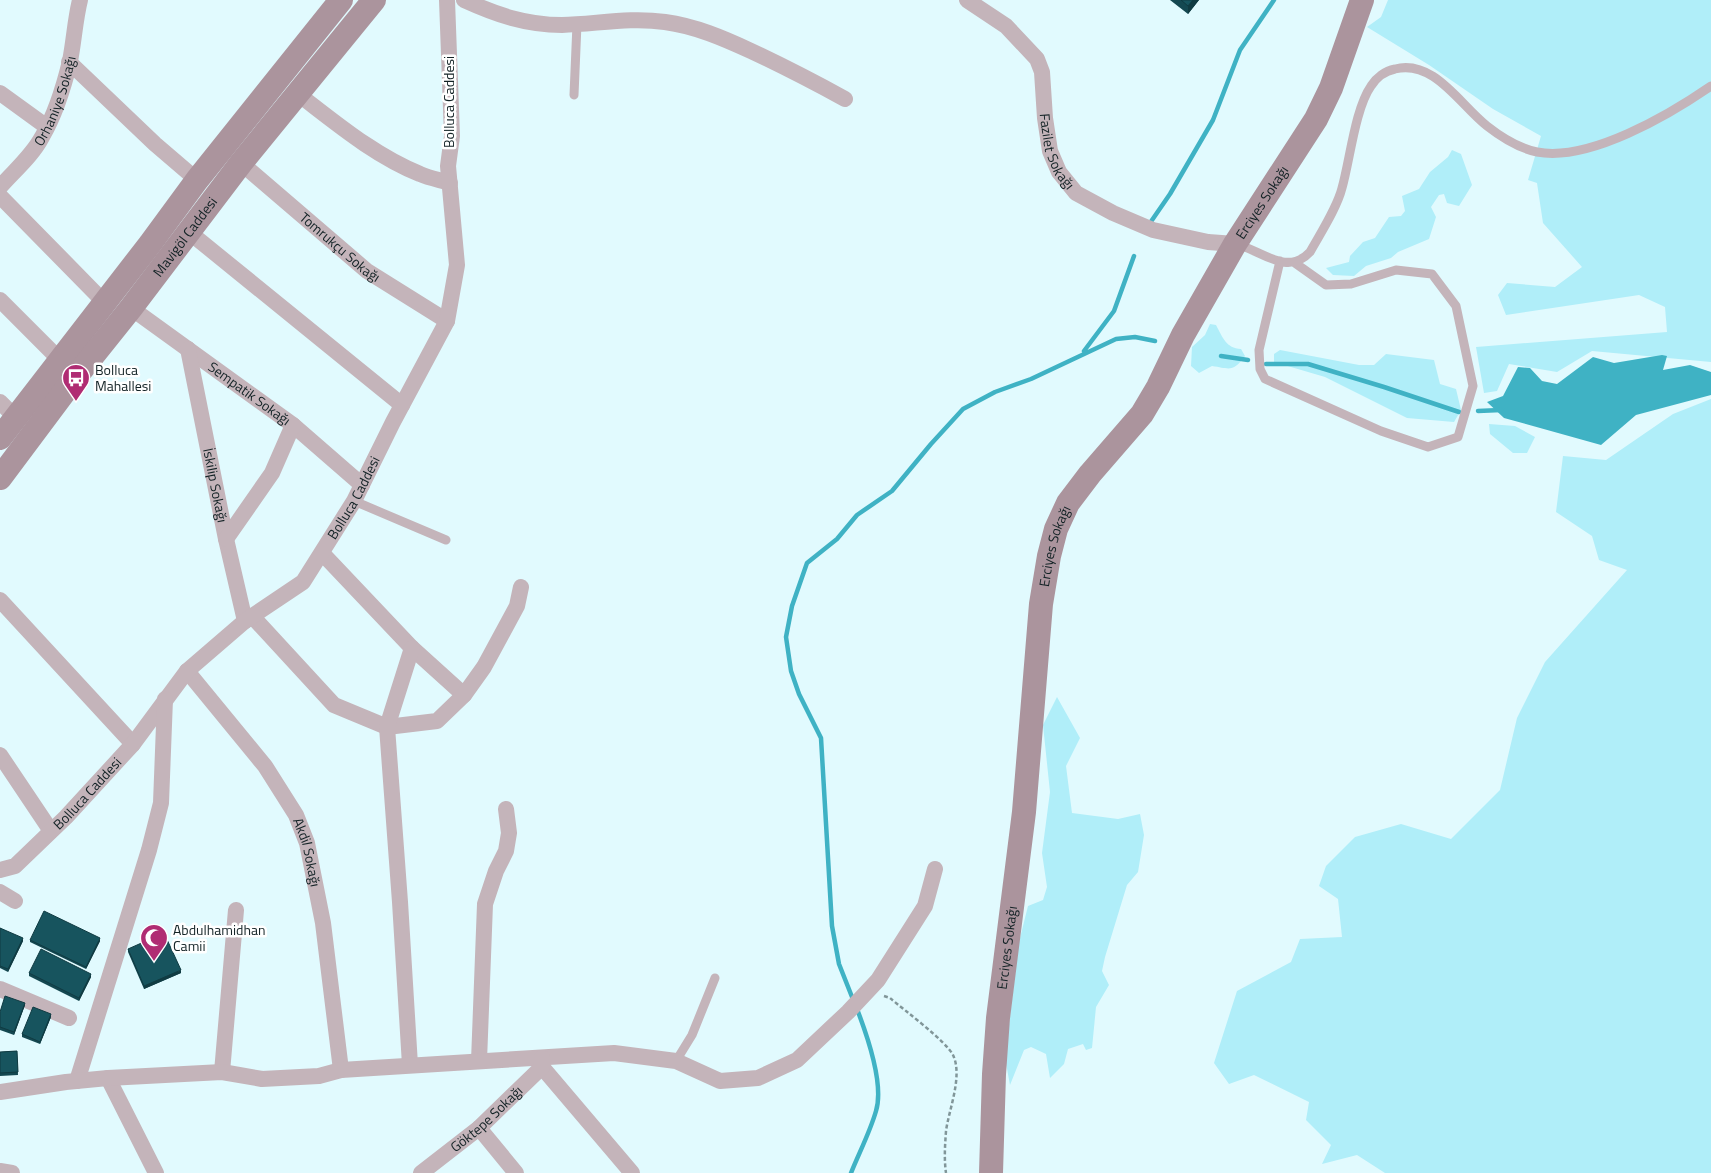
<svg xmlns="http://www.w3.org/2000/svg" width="1711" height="1173" font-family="'Titillium Web',sans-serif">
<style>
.green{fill:#b0eef9}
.water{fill:#3fb2c4}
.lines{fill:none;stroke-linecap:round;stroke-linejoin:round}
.stream{stroke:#3fb2c4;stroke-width:4.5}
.path{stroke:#819699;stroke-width:2.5;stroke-dasharray:4 2.5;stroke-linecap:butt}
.lane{stroke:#c4b4ba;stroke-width:9}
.street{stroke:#c4b4ba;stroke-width:16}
.secondary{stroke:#ab949d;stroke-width:24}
.wall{fill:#144851}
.shaded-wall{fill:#103b42}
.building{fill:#17545e;stroke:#103b42}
.labels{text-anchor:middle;stroke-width:5;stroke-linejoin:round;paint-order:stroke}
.street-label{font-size:14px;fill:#122225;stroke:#fff}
.poi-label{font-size:14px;fill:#122225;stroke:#fff;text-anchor:start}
</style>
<rect width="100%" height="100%" fill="#e1fafe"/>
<!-- green -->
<path class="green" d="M 1388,0 L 1711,0 L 1711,362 L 1592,351 L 1557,372 L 1509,364 L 1497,391 L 1484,393 L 1476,347 L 1667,332 L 1665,307 L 1639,295 L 1506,315 L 1498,295 L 1507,283 L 1555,287 L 1582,267 L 1543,223 L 1537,183 L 1528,180 L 1541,136 L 1493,109 L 1429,65 L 1367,27 L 1381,17 Z
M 1452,150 L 1461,154 L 1472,185 L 1459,206 L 1447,203 L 1444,194 L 1439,195 L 1431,207 L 1436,217 L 1429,239 L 1398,252 L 1391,258 L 1366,266 L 1354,276 L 1333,275 L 1326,268 L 1349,262 L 1350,256 L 1363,242 L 1375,238 L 1389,217 L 1401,216 L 1405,211 L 1402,196 L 1419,189 L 1430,172 L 1448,157 Z
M 1210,324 L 1216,325 C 1223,338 1226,348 1241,349 L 1245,356 C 1233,372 1231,369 1212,366 L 1199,373 L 1191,366 L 1192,347 L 1205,335 Z
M 1280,350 L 1359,365 L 1374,365 L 1386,354 L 1434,360 L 1440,384 L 1456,389 L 1461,410 L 1454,422 L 1407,418 L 1325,377 L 1274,362 L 1274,354 Z
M 1711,399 L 1711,1173 L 1385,1173 L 1357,1155 L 1322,1164 L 1331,1145 L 1306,1120 L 1309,1102 L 1254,1075 L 1229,1084 L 1214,1063 L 1237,991 L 1291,962 L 1300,939 L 1342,937 L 1338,899 L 1319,886 L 1326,866 L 1355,837 L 1401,824 L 1451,839 L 1500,790 L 1517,718 L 1545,662 L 1627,570 L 1599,560 L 1592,536 L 1556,512 L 1563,456 L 1606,460 L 1673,414 Z
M 1489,424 L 1515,426 L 1535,437 L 1527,453 L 1513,453 L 1490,434 Z
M 1057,697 L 1080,738 L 1066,766 L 1072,813 L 1118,819 L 1140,814 L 1144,835 L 1138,872 L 1127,885 L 1105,957 L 1102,971 L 1109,985 L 1096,1007 L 1092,1048 L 1086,1050 L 1083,1044 L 1068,1049 L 1064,1064 L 1050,1078 L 1046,1054 L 1031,1047 L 1024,1050 L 1010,1085 L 1005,1058 L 1019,942 L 1028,906 L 1043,900 L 1047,887 L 1042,853 L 1050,792 L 1043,725 Z"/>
<!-- water -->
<path class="water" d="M 1662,355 L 1667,356 L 1663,370 L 1690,365 L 1711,372 L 1711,395 L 1636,415 L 1601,445 L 1504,418 L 1487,402 L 1503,396 L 1518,367 L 1530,368 L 1542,381 L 1557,384 L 1593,357 L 1614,363 Z"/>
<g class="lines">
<!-- stream -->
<path class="stream" d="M 1150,223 L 1170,194 L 1213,120 L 1240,50 L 1274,0
M 1084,351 L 1114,311 L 1134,256
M 1221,356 L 1248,360
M 1266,364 L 1308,364 L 1384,387 L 1459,412
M 1478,411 L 1501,410
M 854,1002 L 839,964 L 832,926 L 821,738 L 799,694 L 791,671 L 786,637 L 792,606 L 807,563 L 837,539 L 857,515 L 892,491 L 931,444 L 963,409 L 995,392 L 1031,379 L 1116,339 L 1135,337 L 1155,341
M 851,1173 C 859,1153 870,1132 876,1111 C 884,1085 867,1035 857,1009"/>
<!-- path -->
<path class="path" d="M 884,996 L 890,998 C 904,1010 946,1041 953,1055 C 963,1076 949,1109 946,1131 C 945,1145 944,1159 946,1173"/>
<!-- lane -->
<path class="lane" d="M 574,95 L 577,24
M 1237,244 C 1263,252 1288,276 1310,252 C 1320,234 1337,208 1342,188 C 1350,160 1355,109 1371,86 C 1376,78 1385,71 1395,69 C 1434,59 1460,105 1487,126 C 1501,137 1518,148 1537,152 C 1589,162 1669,115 1711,86
M 1280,261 L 1259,350 L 1260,369 L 1265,379 L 1381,431 L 1428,447 L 1458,437 L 1473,386 L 1456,306 L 1432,274 L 1396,270 L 1351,284 L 1326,285 L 1295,263
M 354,501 L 446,540
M 676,1061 L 692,1035 L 715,978"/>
<!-- street -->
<g class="street">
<path d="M 464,0 C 497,15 526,25 562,25 C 597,24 630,17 665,22 C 695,26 723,38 751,51 C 783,66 814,82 845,99"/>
<path id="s1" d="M 967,0 L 1006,26 L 1037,59 L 1042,72 L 1045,118 L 1050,151 L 1059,172 L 1076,193 L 1113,213 L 1153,230 L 1208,242 L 1235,244"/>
<path d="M 69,62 L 155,144 L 197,180"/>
<path d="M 0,93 L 47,127"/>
<path d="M 298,94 C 336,123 375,156 420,174 C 429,178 440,180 450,183"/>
<path id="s2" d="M 241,163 L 367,271 L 447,321"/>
<path id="s3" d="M 0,187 C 14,171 32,156 42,137 C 55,115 64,86 70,61 C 74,41 75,20 80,0"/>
<path d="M 0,196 L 105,303"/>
<path d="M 189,232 L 402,405"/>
<path d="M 0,300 L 60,360"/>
<path id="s4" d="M 131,308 L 293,425 L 362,485"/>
<path id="s5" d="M 188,349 L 226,539 L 245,621"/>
<path d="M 0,402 L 15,417"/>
<path d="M 226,539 L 272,473 L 293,425"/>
<path d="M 322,553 L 412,648 L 464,695"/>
<path d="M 0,600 L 133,744"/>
<path d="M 252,616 L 334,705 L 387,727 L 437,721 L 464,695 L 484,667 L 517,606 L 521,587"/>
<path id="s6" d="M 187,671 L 265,766 L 296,815 L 307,843 L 323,923 L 341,1070"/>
<path d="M 0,755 L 51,831"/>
<path id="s7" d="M 0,870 L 15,866 L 66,817 L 133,744 L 187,671 L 245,621 L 303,582 L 354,501 L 393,422 L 447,321 L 457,265 L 448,166 L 452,136 L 447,0"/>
<path d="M 0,892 L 15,901"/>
<path d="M 0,989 L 69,1018"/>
<path d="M 479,1061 L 485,904 L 496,871 L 506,851 L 509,833 L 506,809"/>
<path d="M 410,1065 L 400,902 L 387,727 L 412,648"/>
<path d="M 542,1067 L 632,1173"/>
<path d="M 222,1072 L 236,910"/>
<path d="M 108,1078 L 156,1173"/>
<path d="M 77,1081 L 149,850 L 161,803 L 165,699"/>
<path d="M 0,1092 L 66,1082 L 108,1078 L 222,1072 L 262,1079 L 319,1076 L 341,1070 L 614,1053 L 676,1061 L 720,1081 L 758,1078 L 797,1060 L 848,1012 L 878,980 L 925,906 L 935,869"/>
<path d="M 479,1128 L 516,1173"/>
<path d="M 0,1171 L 12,1173"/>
<path id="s8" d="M 421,1173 L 479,1128 L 542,1067 L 542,1058"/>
</g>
<!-- secondary -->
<g class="secondary">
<path d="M 0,438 L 150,244 L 197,180 L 341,0"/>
<path id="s9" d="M 0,478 L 71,383 L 131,308 L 241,163 L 374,0"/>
<path id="s10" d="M 991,1173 L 994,1074 L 998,1018 L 1024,812 L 1041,604 L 1049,556 L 1056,529 L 1068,503 L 1090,474 L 1142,414 L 1158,387 L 1183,335 L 1235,244 L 1316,119 L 1331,88 L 1362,0"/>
</g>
</g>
<!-- wall -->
<path class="wall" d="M 1170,0 L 1199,0 L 1188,14 Z
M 0,928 L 23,941 L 8,972 L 0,968 Z
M 30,940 L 100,941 L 86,969 L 30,942 Z
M 128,949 L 181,973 L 144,989 L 128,952 Z
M 29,973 L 91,977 L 79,1001 L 29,976 Z
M 25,1005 L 14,1035 L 0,1030 L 0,1012 Z
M 51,1017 L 40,1044 L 22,1037 L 22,1034 Z
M 17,1051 L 18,1075 L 0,1076 L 0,1052 Z"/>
<!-- shaded-wall -->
<path class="shaded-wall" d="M 1193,0 L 1199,0 L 1188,14 L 1188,6 Z
M 23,938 L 23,941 L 8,972 L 8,969 Z
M 100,938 L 100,941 L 86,969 L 86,967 Z
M 181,970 L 181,973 L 144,989 L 144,986 Z
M 91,974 L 91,977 L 79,1001 L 79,998 Z
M 25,1003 L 25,1005 L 14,1035 L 14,1032 Z
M 51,1014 L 51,1017 L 40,1044 L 40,1042 Z"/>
<!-- building -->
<path class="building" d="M 1181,0 L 1193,0 L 1188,6 Z
M 44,911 L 100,938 L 86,967 L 30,940 Z
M 0,928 L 23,938 L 8,969 L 0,966 Z
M 164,933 L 181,970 L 144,986 L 128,949 Z
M 41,949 L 91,974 L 79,998 L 29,973 Z
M 5,996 L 25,1003 L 14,1032 L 0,1027 L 0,1012 Z
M 33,1007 L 51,1014 L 40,1042 L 22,1034 Z
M 17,1051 L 18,1072 L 0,1073 L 0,1052 Z"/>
<!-- icons -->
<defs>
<symbol id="bus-pin" viewBox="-11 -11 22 30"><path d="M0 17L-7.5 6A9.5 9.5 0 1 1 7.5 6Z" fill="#b02c73" stroke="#fff"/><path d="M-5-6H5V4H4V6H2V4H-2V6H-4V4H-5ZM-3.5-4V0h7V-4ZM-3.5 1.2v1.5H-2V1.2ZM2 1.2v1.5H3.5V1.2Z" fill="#fff"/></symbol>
<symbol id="mosque-pin" viewBox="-11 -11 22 30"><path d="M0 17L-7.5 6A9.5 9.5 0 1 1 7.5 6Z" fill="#b02c73" stroke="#fff"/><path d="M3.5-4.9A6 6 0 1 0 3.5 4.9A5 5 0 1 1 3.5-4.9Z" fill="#fff"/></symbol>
</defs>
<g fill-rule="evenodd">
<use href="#bus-pin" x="60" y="362" width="32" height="43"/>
<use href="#mosque-pin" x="138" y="922" width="32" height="43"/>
</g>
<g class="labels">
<!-- street labels -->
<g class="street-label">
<text dy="5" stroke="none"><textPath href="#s3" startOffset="104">Orhaniye Sokağı</textPath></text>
<text transform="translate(449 102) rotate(-90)" y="5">Bolluca Caddesi</text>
<text dy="5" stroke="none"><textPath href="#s1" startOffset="188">Fazilet Sokağı</textPath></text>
<text dy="5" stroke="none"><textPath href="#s10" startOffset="1036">Erciyes Sokağı</textPath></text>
<text dy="5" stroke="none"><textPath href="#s9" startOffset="304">Mavigöl Caddesi</textPath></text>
<text dy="5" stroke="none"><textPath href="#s2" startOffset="130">Tomrukçu Sokağı</textPath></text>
<text dy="5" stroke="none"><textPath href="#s4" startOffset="146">Sempatik Sokağı</textPath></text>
<text dy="5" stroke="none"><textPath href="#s5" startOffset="139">İskilip Sokağı</textPath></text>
<text dy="5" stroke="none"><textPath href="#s7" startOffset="521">Bolluca Caddesi</textPath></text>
<text dy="5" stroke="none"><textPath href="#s10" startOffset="631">Erciyes Sokağı</textPath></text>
<text dy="5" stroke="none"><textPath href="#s7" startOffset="118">Bolluca Caddesi</textPath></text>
<text dy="5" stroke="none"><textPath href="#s6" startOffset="220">Akdil Sokağı</textPath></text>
<text dy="5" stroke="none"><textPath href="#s10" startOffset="226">Erciyes Sokağı</textPath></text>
<text dy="5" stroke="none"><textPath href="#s8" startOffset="85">Göktepe Sokağı</textPath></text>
</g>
<!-- poi labels -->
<g class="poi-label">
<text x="95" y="375">Bolluca<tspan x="95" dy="16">Mahallesi</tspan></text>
<text x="173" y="935">Abdulhamidhan<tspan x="173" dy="16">Camii</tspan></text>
</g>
</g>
</svg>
